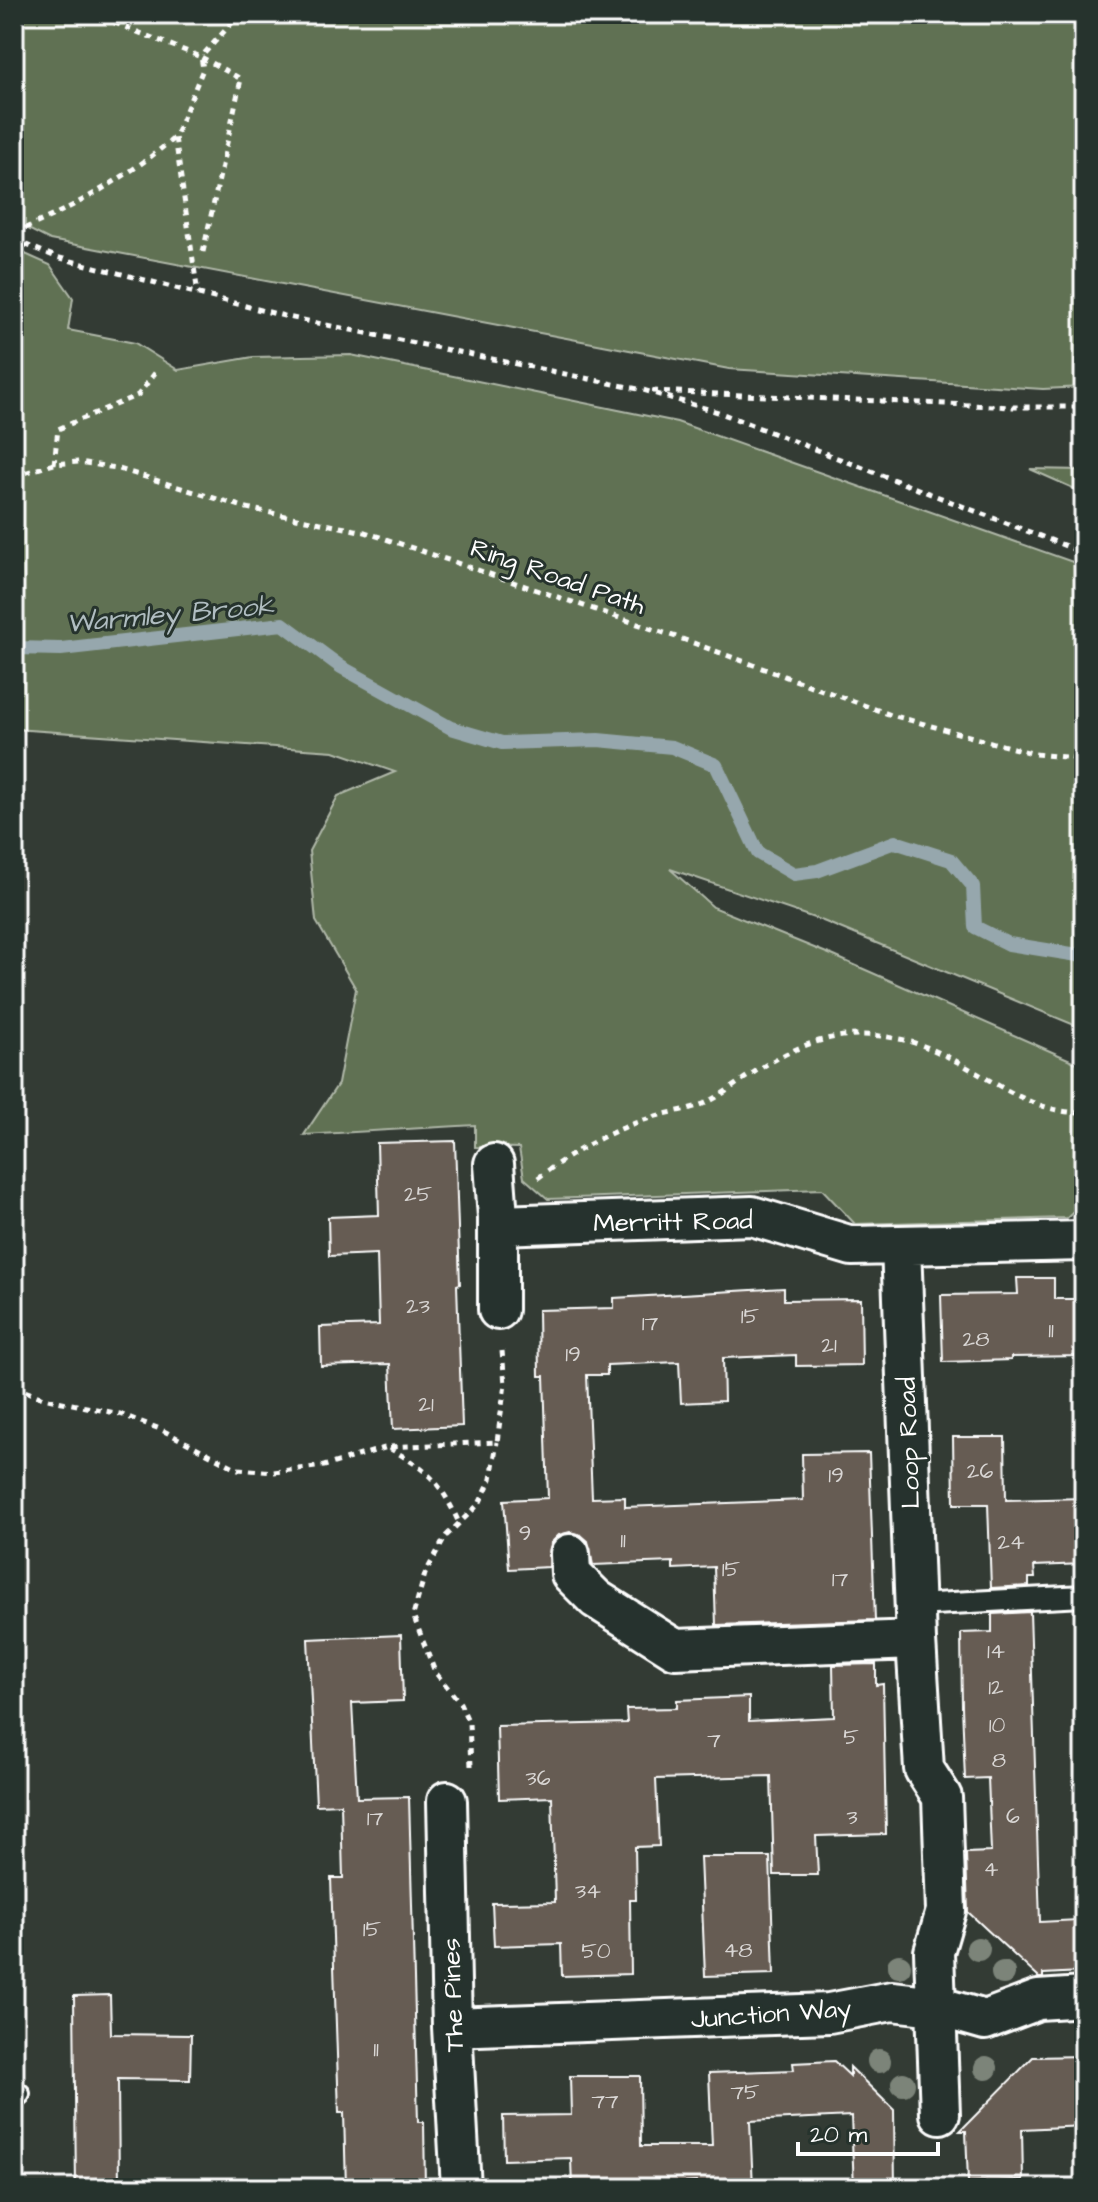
<svg xmlns="http://www.w3.org/2000/svg" width="1098" height="2202" font-family="'Architects Daughter',sans-serif">
<style>
.green{fill:#607153;stroke:#b0b8a9;stroke-width:2}
.lines{fill:none;stroke-linecap:round;stroke-linejoin:round}
.stream{stroke:#96a7ad;stroke-width:14}
.building{fill:#665b52;stroke:#fff;stroke-width:2}
.lane-casing{stroke:#fff;stroke-width:26}
.street-casing{stroke:#fff;stroke-width:44}
.path{stroke:#fff;stroke-width:5;stroke-dasharray:6 6;stroke-linecap:butt}
.lane{stroke:#26332d;stroke-width:20}
.street{stroke:#26332d;stroke-width:38}
.tree{fill:#7c8479}
.labels{text-anchor:middle;stroke-width:6;stroke-linejoin:round;paint-order:stroke}
.number-label{font-size:22px;fill:#d9d6d4}
.street-label{font-size:26px;fill:#fff;stroke:#26332d}
.water-label{font-size:28px;font-style:italic;fill:#b0bdc1;stroke:#26332d}
</style>
<rect width="100%" height="100%" fill="#333b34"/>
<filter id="ink" filterUnits="userSpaceOnUse"><feTurbulence type="fractalNoise" baseFrequency=".0125" numOctaves="2"/><feDisplacementMap in="SourceGraphic" scale="16" xChannelSelector="R" yChannelSelector="G"/><feConvolveMatrix kernelMatrix="1 2 1 2 8 2 1 2 1" color-interpolation-filters="sRGB"/></filter>
<g filter="url(#ink)">
<!-- green -->
<path class="green" d="M 14,14 L 1084,14 L 1084,387 L 1043,389 L 729,369 L 50,240 L 14,222 Z
M 14,249 L 50,265 L 73,298 L 68,330 L 135,343 L 178,370 L 253,357 L 351,355 L 677,422 L 1084,566 L 1084,1029 L 823,921 L 670,869 L 713,907 L 834,956 L 1084,1066 L 1084,1202 L 1067,1218 L 855,1224 L 822,1189 L 548,1199 L 524,1178 L 519,1148 L 475,1147 L 475,1125 L 304,1135 L 338,1084 L 356,989 L 316,921 L 309,851 L 338,796 L 395,772 L 334,751 L 14,729 Z
M 1030,469 L 1084,470 L 1084,493 Z"/>
<g class="lines">
<!-- stream -->
<path class="stream" d="M 14,648 L 61,649 L 283,624 L 341,667 L 451,728 L 502,743 L 598,740 L 672,747 L 716,765 L 758,853 L 794,874 L 817,871 L 895,842 L 951,860 L 973,886 L 975,927 L 1009,944 L 1084,956"/>
</g>
<!-- building -->
<path class="building" d="M 455,1141 L 460,1284 L 457,1285 L 462,1426 L 393,1429 L 390,1364 L 321,1366 L 320,1327 L 379,1325 L 377,1254 L 329,1256 L 328,1217 L 379,1215 L 377,1143 Z
M 1017,1278 L 1054,1278 L 1054,1299 L 1084,1299 L 1084,1356 L 1011,1357 L 1011,1360 L 943,1362 L 941,1295 L 1018,1294 Z
M 784,1288 L 784,1300 L 861,1299 L 862,1365 L 796,1366 L 796,1355 L 723,1358 L 724,1401 L 681,1403 L 679,1362 L 607,1365 L 607,1375 L 587,1375 L 592,1498 L 625,1497 L 625,1507 L 803,1500 L 802,1454 L 869,1453 L 875,1620 L 716,1625 L 714,1567 L 673,1569 L 673,1562 L 593,1565 L 588,1541 L 581,1535 L 570,1532 L 559,1535 L 551,1543 L 549,1567 L 509,1569 L 504,1500 L 548,1498 L 544,1376 L 539,1376 L 538,1310 L 614,1308 L 614,1298 Z
M 953,1437 L 1005,1437 L 1006,1500 L 1084,1498 L 1084,1564 L 1034,1566 L 1035,1578 L 1029,1578 L 1029,1586 L 991,1588 L 988,1504 L 954,1504 Z
M 1030,1612 L 1040,1922 L 1078,1920 L 1081,1972 L 1043,1974 L 1043,1978 L 1039,1978 L 968,1912 L 966,1853 L 991,1852 L 988,1778 L 965,1779 L 962,1707 L 961,1633 L 992,1632 L 992,1614 Z
M 401,1635 L 403,1701 L 352,1703 L 357,1798 L 409,1797 L 418,2122 L 424,2122 L 425,2188 L 346,2188 L 344,2113 L 339,2113 L 331,1878 L 343,1878 L 341,1804 L 316,1805 L 308,1639 Z
M 876,1664 L 876,1685 L 883,1684 L 886,1834 L 816,1836 L 818,1875 L 774,1875 L 771,1776 L 656,1779 L 659,1846 L 635,1847 L 636,1900 L 630,1900 L 631,1974 L 562,1976 L 561,1944 L 494,1946 L 492,1903 L 555,1902 L 552,1797 L 499,1799 L 497,1726 L 627,1723 L 626,1709 L 677,1708 L 677,1700 L 749,1697 L 749,1721 L 834,1717 L 833,1665 Z
M 700,1857 L 770,1857 L 774,1974 L 705,1976 Z
M 110,1995 L 111,2034 L 191,2035 L 190,2080 L 118,2079 L 119,2188 L 76,2188 L 74,1996 Z
M 1084,2056 L 1084,2126 L 1022,2129 L 1023,2180 L 968,2182 L 966,2131 L 960,2131 L 1033,2057 Z
M 834,2061 L 850,2076 L 850,2067 L 894,2110 L 895,2188 L 854,2188 L 851,2116 L 750,2121 L 753,2188 L 696,2188 L 696,2182 L 622,2186 L 622,2188 L 572,2188 L 571,2158 L 504,2160 L 503,2116 L 571,2115 L 570,2076 L 640,2076 L 641,2146 L 712,2146 L 709,2073 L 794,2070 L 793,2063 Z"/>
<g class="lines">
<defs>
<path id="lane" d="M 915,1605 L 1084,1596
M 14,2095 L 19,2094"/>
<path id="street" d="M 494,1164 L 498,1217 L 498,1310
M 498,1225 L 752,1216 L 852,1246 L 1084,1241
M 901,1246 L 916,1640 L 924,1769 L 942,1797 L 946,1911 L 934,1952 L 940,2114
M 570,1554 L 571,1574 L 596,1599 L 675,1649 L 916,1640
M 447,1801 L 452,2027 L 461,2188
M 452,2027 L 829,2013 L 892,2001 L 936,2006 L 985,2020 L 1038,2000 L 1084,1997"/>
</defs>
<!-- lane casing -->
<use href="#lane" class="lane-casing"/>
<!-- street casing -->
<use href="#street" class="street-casing"/>
<!-- path -->
<path class="path" d="M 92,14 L 201,57 L 203,69 L 175,137 L 198,294
M 14,233 C 71,209 127,178 174,138
M 14,240 L 56,257 L 288,317 L 643,390 L 718,412 L 1084,553
M 203,252 L 241,79 L 201,57 L 240,14
M 652,391 L 1014,407 L 1084,407
M 54,464 L 58,429 L 138,395 L 158,369
M 14,476 L 54,464 L 79,462 L 116,468 L 247,508 L 365,532 L 685,640 L 891,715 L 1035,754 L 1084,759
M 538,1178 C 572,1152 609,1131 650,1118 C 667,1112 686,1111 703,1104 C 719,1098 735,1084 750,1075 C 798,1043 841,1027 899,1039 C 966,1052 1014,1113 1084,1113
M 14,1387 L 43,1398 L 120,1414 L 160,1429 L 238,1469 L 273,1472 L 324,1466 L 388,1447 L 497,1442 L 505,1384 L 502,1351
M 389,1448 C 429,1471 440,1481 459,1523
M 471,1766 L 469,1723 L 460,1703 L 435,1672 L 413,1615 L 425,1574 L 446,1536 L 479,1504 L 491,1479 L 497,1442"/>
<!-- lane -->
<use href="#lane" class="lane"/>
<!-- street -->
<use href="#street" class="street"/>
</g>
<!-- trees -->
<g class="tree">
<circle cx="978" cy="1949" r="12"/>
<circle cx="899" cy="1966" r="12"/>
<circle cx="1003" cy="1973" r="12"/>
<circle cx="879" cy="2061" r="12"/>
<circle cx="986" cy="2068" r="12"/>
<circle cx="903" cy="2084" r="12"/>
</g>
</g>
<g class="labels">
<!-- number labels -->
<g class="number-label">
<text x="418" y="1201">25</text>
<text x="418" y="1313">23</text>
<text x="750" y="1323">15</text>
<text x="650" y="1330">17</text>
<text x="1051" y="1337">11</text>
<text x="976" y="1346">28</text>
<text x="829" y="1352">21</text>
<text x="573" y="1361">19</text>
<text x="426" y="1411">21</text>
<text x="980" y="1478">26</text>
<text x="836" y="1482">19</text>
<text x="525" y="1540">9</text>
<text x="623" y="1547">11</text>
<text x="1011" y="1549">24</text>
<text x="731" y="1576">15</text>
<text x="840" y="1586">17</text>
<text x="996" y="1658">14</text>
<text x="996" y="1694">12</text>
<text x="997" y="1732">10</text>
<text x="851" y="1744">5</text>
<text x="714" y="1747">7</text>
<text x="999" y="1767">8</text>
<text x="538" y="1785">36</text>
<text x="1013" y="1823">6</text>
<text x="852" y="1824">3</text>
<text x="375" y="1825">17</text>
<text x="991" y="1876">4</text>
<text x="588" y="1898">34</text>
<text x="372" y="1936">15</text>
<text x="738" y="1957">48</text>
<text x="596" y="1958">50</text>
<text x="376" y="2056">11</text>
<text x="745" y="2099">75</text>
<text x="605" y="2108">77</text>
</g>
<!-- street labels -->
<g class="street-label">
<text transform="translate(558 576) rotate(19)" y="9">Ring Road Path</text>
<text transform="translate(673 1221) rotate(-1)" y="9">Merritt Road</text>
<text transform="translate(908 1443) rotate(-92)" y="9">Loop Road</text>
<text transform="translate(452 1995) rotate(-92)" y="9">The Pines</text>
<text transform="translate(771 2013) rotate(-4)" y="9">Junction Way</text>
</g>
<!-- water labels -->
<g class="water-label">
<text transform="translate(170 613) rotate(-5)" y="10">Warmley Brook</text>
</g>
</g>
<!-- margin -->
<rect width="1098" height="2202" fill="none" stroke="#26332d" stroke-width="48"/>
<rect x="24" y="24" width="1050" height="2154" fill="none" stroke="#fff" stroke-width="3" filter="url(#ink)"/>
<!-- scale -->
<path d="M798 2142v12h140v-12" fill="none" stroke="#ffffff" stroke-width="4"/>
<text x="810" y="2142" font-size="24" fill="#ffffff" stroke="#26332d" stroke-width="6" paint-order="stroke">20 m</text>
</svg>
